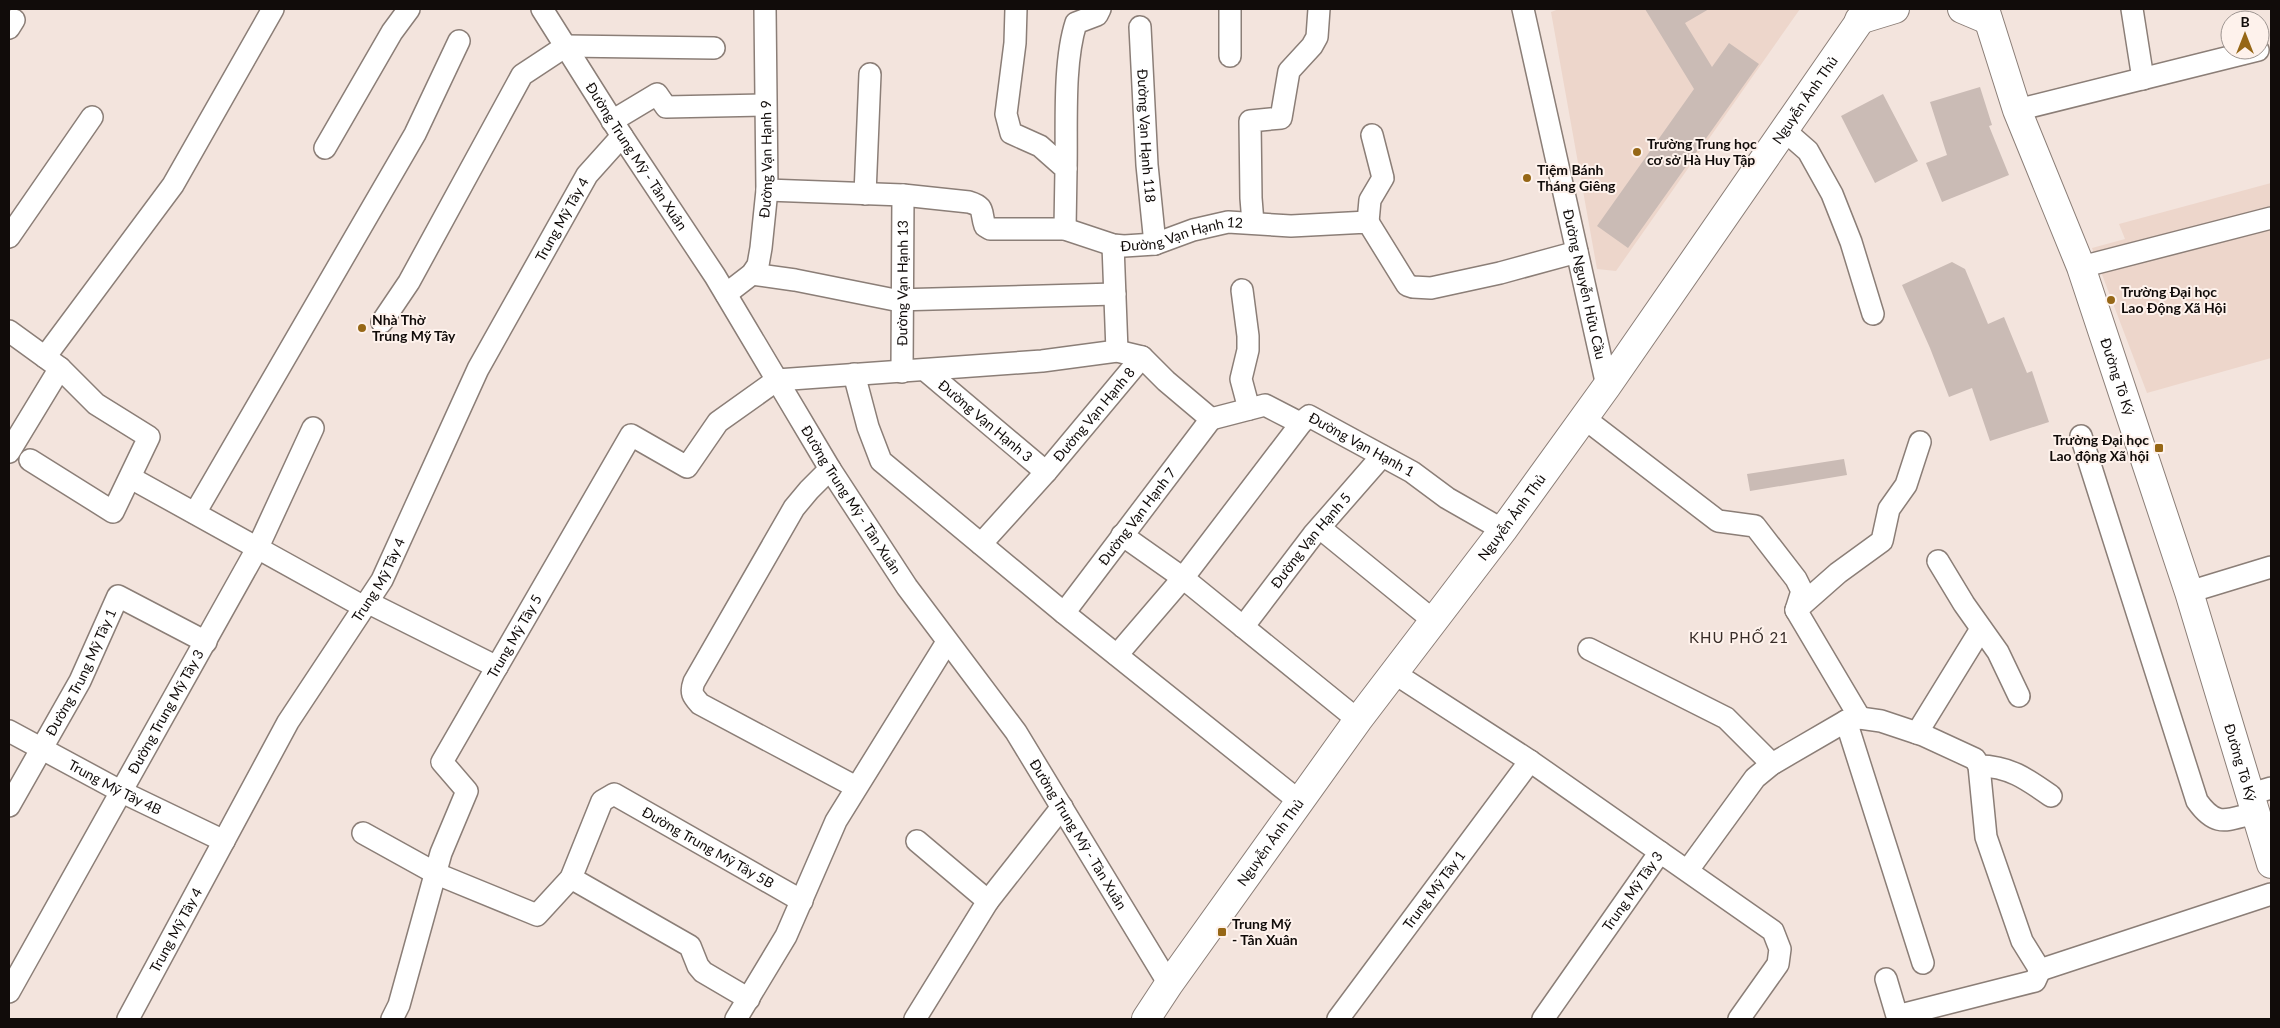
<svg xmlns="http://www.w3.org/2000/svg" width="2280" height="1028" font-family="Lato,sans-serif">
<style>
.built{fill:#edd6cb}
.building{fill:#cabbb5}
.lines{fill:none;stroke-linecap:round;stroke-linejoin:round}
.minor-casing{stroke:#8b7e77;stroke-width:24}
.major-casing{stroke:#8b7e77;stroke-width:30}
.minor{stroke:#fff;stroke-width:21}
.major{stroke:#fff;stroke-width:28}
.poi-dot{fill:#966716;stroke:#fef2ec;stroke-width:2}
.labels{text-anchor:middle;stroke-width:4;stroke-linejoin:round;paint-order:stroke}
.street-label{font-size:14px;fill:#110c0a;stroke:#fef2ec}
.poi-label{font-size:14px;font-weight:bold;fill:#110c0a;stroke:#fef2ec;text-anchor:start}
.neighbourhood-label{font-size:15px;letter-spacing:1px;fill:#372c27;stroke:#fef2ec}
</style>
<rect width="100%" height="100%" fill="#f3e4dd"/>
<!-- built -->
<path class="built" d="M 1559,9 L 1800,9 L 1616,271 L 1597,269 L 1551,12 Z
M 2271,183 L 2271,358 L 2147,393 L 2092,248 L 2125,239 L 2119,224 Z"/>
<!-- building -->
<path class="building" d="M 1645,9 L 1709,9 L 1685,23 L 1712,67 L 1729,43 L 1759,64 L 1628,248 L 1597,226 L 1694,89 Z
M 1980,87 L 1992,125 L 1989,126 L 2009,175 L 1942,202 L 1926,163 L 1947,155 L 1930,102 Z
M 1883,94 L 1918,161 L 1875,183 L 1841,116 Z
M 1952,262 L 1965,269 L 1988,324 L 2004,317 L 2027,373 L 2032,371 L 2049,422 L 1990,441 L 1972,388 L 1949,397 L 1930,348 L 1902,285 Z
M 1844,459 L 1847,475 L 1750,491 L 1747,474 Z"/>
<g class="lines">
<defs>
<g id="minor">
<path id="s1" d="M 542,9 L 622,136 L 715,276 L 830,469 L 907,587 L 1016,732 L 1169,984"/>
<path d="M 1016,9 L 1015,43 L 1006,114 L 1011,133 L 1040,146 L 1066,169 L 1065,229"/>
<path d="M 1230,9 L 1230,56"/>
<path id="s2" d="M 1523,9 L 1607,386"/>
<path d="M 2132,9 L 2143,79"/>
<path id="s3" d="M 1140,27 L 1147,165 L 1155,244"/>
<path d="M 9,28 L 14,20"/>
<path d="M 2017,110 L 2258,50"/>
<path d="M 612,121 L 657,94 L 666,107 L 765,105"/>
<path d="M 1784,130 L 1808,151 L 1832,194 L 1851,242 L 1873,314"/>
<path d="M 325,148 L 392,32 L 409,9"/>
<path d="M 1066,169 C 1067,127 1063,63 1076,23 L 1097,15 L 1100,9"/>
<path id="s4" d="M 767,190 L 903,195 L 969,202 C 986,207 980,212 985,226 L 990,229 L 1065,229 L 1113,245 L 1124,246 L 1155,244 L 1193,230 L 1228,222 L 1291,226 L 1368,222 L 1407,285 L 1413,287 L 1431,288 L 1500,273 L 1577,252"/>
<path d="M 865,194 L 870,74"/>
<path d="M 1368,222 L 1370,200 L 1383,178 L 1372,135"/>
<path d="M 1253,223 L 1251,198 L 1250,121 L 1281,118 L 1289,71 L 1312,46 L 1317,37 L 1319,9"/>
<path d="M 9,237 L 92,117"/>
<path d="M 1113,245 L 1117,351"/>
<path d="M 2081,267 L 2271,218"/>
<path d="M 752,274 L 795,280 L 895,300 L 1115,294"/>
<path d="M 1242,290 L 1248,336 L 1248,350 L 1241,379 L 1249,409"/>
<path id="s5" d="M 726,294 L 752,274 L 758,265 L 761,248 L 767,190 L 765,9"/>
<path d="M 382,322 L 409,282 L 522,75 L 566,46 L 714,48"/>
<path d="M 9,331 L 60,368 L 96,404 L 149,437 L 113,512 L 30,460"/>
<path d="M 45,357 L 173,185 L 273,9"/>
<path id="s6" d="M 925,370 L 1046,472"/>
<path id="s7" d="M 902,372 L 903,195"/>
<path d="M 854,374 L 868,427 L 881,461 L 1064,613 L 1299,801"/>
<path d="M 1584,418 L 1718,521 L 1755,526 L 1796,579 L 1802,591 L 1796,610 L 1860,718"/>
<path id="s8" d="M 1211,419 L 1265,405 L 1298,422 L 1302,422 L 1309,416 L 1412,472 L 1447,498 L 1503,530"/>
<path d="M 2081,436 L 2197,801 C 2217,829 2227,819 2256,813"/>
<path d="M 9,452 L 60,368"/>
<path d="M 830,469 L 809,490 L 794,508 L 694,682 C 690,693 693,696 700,704 L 856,787"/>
<path d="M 131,478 L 364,607"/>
<path d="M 195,513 L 415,134 L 459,41"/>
<path d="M 1320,528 L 1434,621"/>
<path d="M 1122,535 L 1183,578 L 1358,720"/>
<path id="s9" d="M 981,544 L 1046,472 L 1142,357"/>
<path d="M 1938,561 L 1964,604 L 1998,652 L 2019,696"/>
<path d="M 2189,592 L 2271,567"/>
<path d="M 367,602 L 497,667"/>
<path d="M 1796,610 L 1838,573 L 1882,541 L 1889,509 L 1906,485 L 1920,442"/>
<path id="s10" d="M 1064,613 L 1211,419"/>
<path id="s11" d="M 1243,627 L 1313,535 L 1382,456"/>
<path d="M 1589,649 L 1726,718 L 1772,764"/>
<path d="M 1117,655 L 1183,578 L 1302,422"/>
<path d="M 1394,673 L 1530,761 L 1660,852"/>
<path d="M 1846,721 L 1923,963"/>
<path id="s12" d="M 9,731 L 122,792 L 224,841"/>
<path d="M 1917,733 L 1981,629"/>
<path d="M 1979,766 C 2009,766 2027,779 2051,796"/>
<path d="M 2251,794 L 2271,788"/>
<path id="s13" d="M 9,806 L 80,681 L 118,596 L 206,642"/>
<path id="s14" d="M 363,833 L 437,874 L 537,915 L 571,878 L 602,801 L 614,794 L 802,901"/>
<path d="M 1688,870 L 1755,778 L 1772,764 L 1846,721 L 1860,718 L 1881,721 L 1923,735 L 1975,759 L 1979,766 L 1986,837 L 2022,941 L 2040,970 L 2271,894"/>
<path d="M 571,878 L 690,946 L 698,966 L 703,972 L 749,999"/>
<path d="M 988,901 L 1062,807"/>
<path d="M 1886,979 L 1897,1016 L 2035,981 L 2040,970"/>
<path id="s15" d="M 9,992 L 258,547 L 313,428"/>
<path id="s16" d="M 128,1019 L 288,722 L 382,580 L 478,369 L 587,175 L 622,136"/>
<path id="s17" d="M 392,1019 L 399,1005 L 441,853 L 467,791 L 442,762 L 631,435 L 687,467 L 718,422 L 777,380 L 1042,361 L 1117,351 L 1142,357 L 1166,381 L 1211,419"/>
<path d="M 736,1019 L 786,936 L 836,821 L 947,642"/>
<path d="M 915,1019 L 988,901 L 917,841"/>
<path id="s18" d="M 1338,1019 L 1530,761"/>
<path id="s19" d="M 1543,1019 L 1660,852 L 1773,931 L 1780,949 L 1778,964 L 1739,1019"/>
</g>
<g id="major">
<path d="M 1962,9 L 1988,20"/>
<path id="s20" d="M 1985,9 L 2017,110 L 2081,267 L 2189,592 L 2271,864"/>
<path d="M 1859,20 L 1895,9"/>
<path id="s21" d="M 1146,1019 L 1169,984 L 1358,720 L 1503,530 L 1607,386 L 1868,9"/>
</g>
</defs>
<!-- minor casing -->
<use href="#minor" class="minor-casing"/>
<!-- major casing -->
<use href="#major" class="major-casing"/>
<!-- minor -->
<use href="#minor" class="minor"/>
<!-- major -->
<use href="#major" class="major"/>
</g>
<!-- markers -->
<g class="poi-dot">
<circle cx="1637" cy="152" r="5"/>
<circle cx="1527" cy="178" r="5"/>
<circle cx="2111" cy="300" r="5"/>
<circle cx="362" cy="328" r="5"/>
<rect x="2154" y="443" width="10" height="10" rx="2.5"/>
<rect x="1217" y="927" width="10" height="10" rx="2.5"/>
</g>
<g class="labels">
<!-- street labels -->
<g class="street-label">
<text dy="5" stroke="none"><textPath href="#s21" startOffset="1131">Nguyễn Ảnh Thủ</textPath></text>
<text dy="5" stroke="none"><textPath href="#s3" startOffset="109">Đường Vạn Hạnh 118</textPath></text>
<text dy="5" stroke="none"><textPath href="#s1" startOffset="175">Đường Trung Mỹ - Tân Xuân</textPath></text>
<text dy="5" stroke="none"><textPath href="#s5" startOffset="150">Đường Vạn Hạnh 9</textPath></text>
<text dy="5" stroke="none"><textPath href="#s16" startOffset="911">Trung Mỹ Tây 4</textPath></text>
<text dy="5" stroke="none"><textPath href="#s4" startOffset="436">Đường Vạn Hạnh 12</textPath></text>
<text dy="5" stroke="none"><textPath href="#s7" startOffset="89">Đường Vạn Hạnh 13</textPath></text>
<text dy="5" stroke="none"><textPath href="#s2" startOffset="282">Đường Nguyễn Hữu Cầu</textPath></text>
<text dy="5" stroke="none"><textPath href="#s20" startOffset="391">Đường Tô Ký</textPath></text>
<text dy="5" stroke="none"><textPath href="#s9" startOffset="172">Đường Vạn Hạnh 8</textPath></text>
<text dy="5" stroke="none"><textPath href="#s6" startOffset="79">Đường Vạn Hạnh 3</textPath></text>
<text dy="5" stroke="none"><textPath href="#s8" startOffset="166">Đường Vạn Hạnh 1</textPath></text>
<text dy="5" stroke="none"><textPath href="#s1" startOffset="580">Đường Trung Mỹ - Tân Xuân</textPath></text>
<text dy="5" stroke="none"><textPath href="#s10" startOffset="121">Đường Vạn Hạnh 7</textPath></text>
<text dy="5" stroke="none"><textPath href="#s21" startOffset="621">Nguyễn Ảnh Thủ</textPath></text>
<text dy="5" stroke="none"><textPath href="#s11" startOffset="110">Đường Vạn Hạnh 5</textPath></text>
<text dy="5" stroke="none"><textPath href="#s16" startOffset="506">Trung Mỹ Tây 4</textPath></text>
<text dy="5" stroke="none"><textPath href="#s17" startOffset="424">Trung Mỹ Tây 5</textPath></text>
<text dy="5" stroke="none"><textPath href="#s13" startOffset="152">Đường Trung Mỹ Tây 1</textPath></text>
<text dy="5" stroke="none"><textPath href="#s15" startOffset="321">Đường Trung Mỹ Tây 3</textPath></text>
<text dy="5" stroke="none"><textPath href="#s20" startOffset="796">Đường Tô Ký</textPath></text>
<text dy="5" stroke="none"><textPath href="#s12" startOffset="120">Trung Mỹ Tây 4B</textPath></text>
<text dy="5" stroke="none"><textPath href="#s1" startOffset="985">Đường Trung Mỹ - Tân Xuân</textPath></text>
<text dy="5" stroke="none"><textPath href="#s21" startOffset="216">Nguyễn Ảnh Thủ</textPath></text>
<text dy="5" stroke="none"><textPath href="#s14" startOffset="448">Đường Trung Mỹ Tây 5B</textPath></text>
<text dy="5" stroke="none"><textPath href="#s18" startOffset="161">Trung Mỹ Tây 1</textPath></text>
<text dy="5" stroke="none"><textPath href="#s19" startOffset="156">Trung Mỹ Tây 3</textPath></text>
<text dy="5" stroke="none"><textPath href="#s16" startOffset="101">Trung Mỹ Tây 4</textPath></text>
</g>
<!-- poi labels -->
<g class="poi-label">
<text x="1647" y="149">Trường Trung học<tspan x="1647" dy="16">cơ sở Hà Huy Tập</tspan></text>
<text x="1537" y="175">Tiệm Bánh<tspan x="1537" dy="16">Tháng Giêng</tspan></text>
<text x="2121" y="297">Trường Đại học<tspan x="2121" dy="16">Lao Động Xã Hội</tspan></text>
<text x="372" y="325">Nhà Thờ<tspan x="372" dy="16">Trung Mỹ Tây</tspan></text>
<text x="2149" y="445" text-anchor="end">Trường Đại học<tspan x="2149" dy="16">Lao động Xã hội</tspan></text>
<text x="1232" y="929">Trung Mỹ<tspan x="1232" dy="16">- Tân Xuân</tspan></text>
</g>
<!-- neighbourhood labels -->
<g class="neighbourhood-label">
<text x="1739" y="643">KHU PHỐ 21</text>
</g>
</g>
<!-- border -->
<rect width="2280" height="1028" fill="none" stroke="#110c0a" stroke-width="20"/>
<!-- north arrow -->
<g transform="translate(2245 35)"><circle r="24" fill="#fef2ec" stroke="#9f9692"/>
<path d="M0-4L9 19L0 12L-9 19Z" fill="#966716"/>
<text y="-8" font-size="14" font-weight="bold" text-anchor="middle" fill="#110c0a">B</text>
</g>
</svg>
